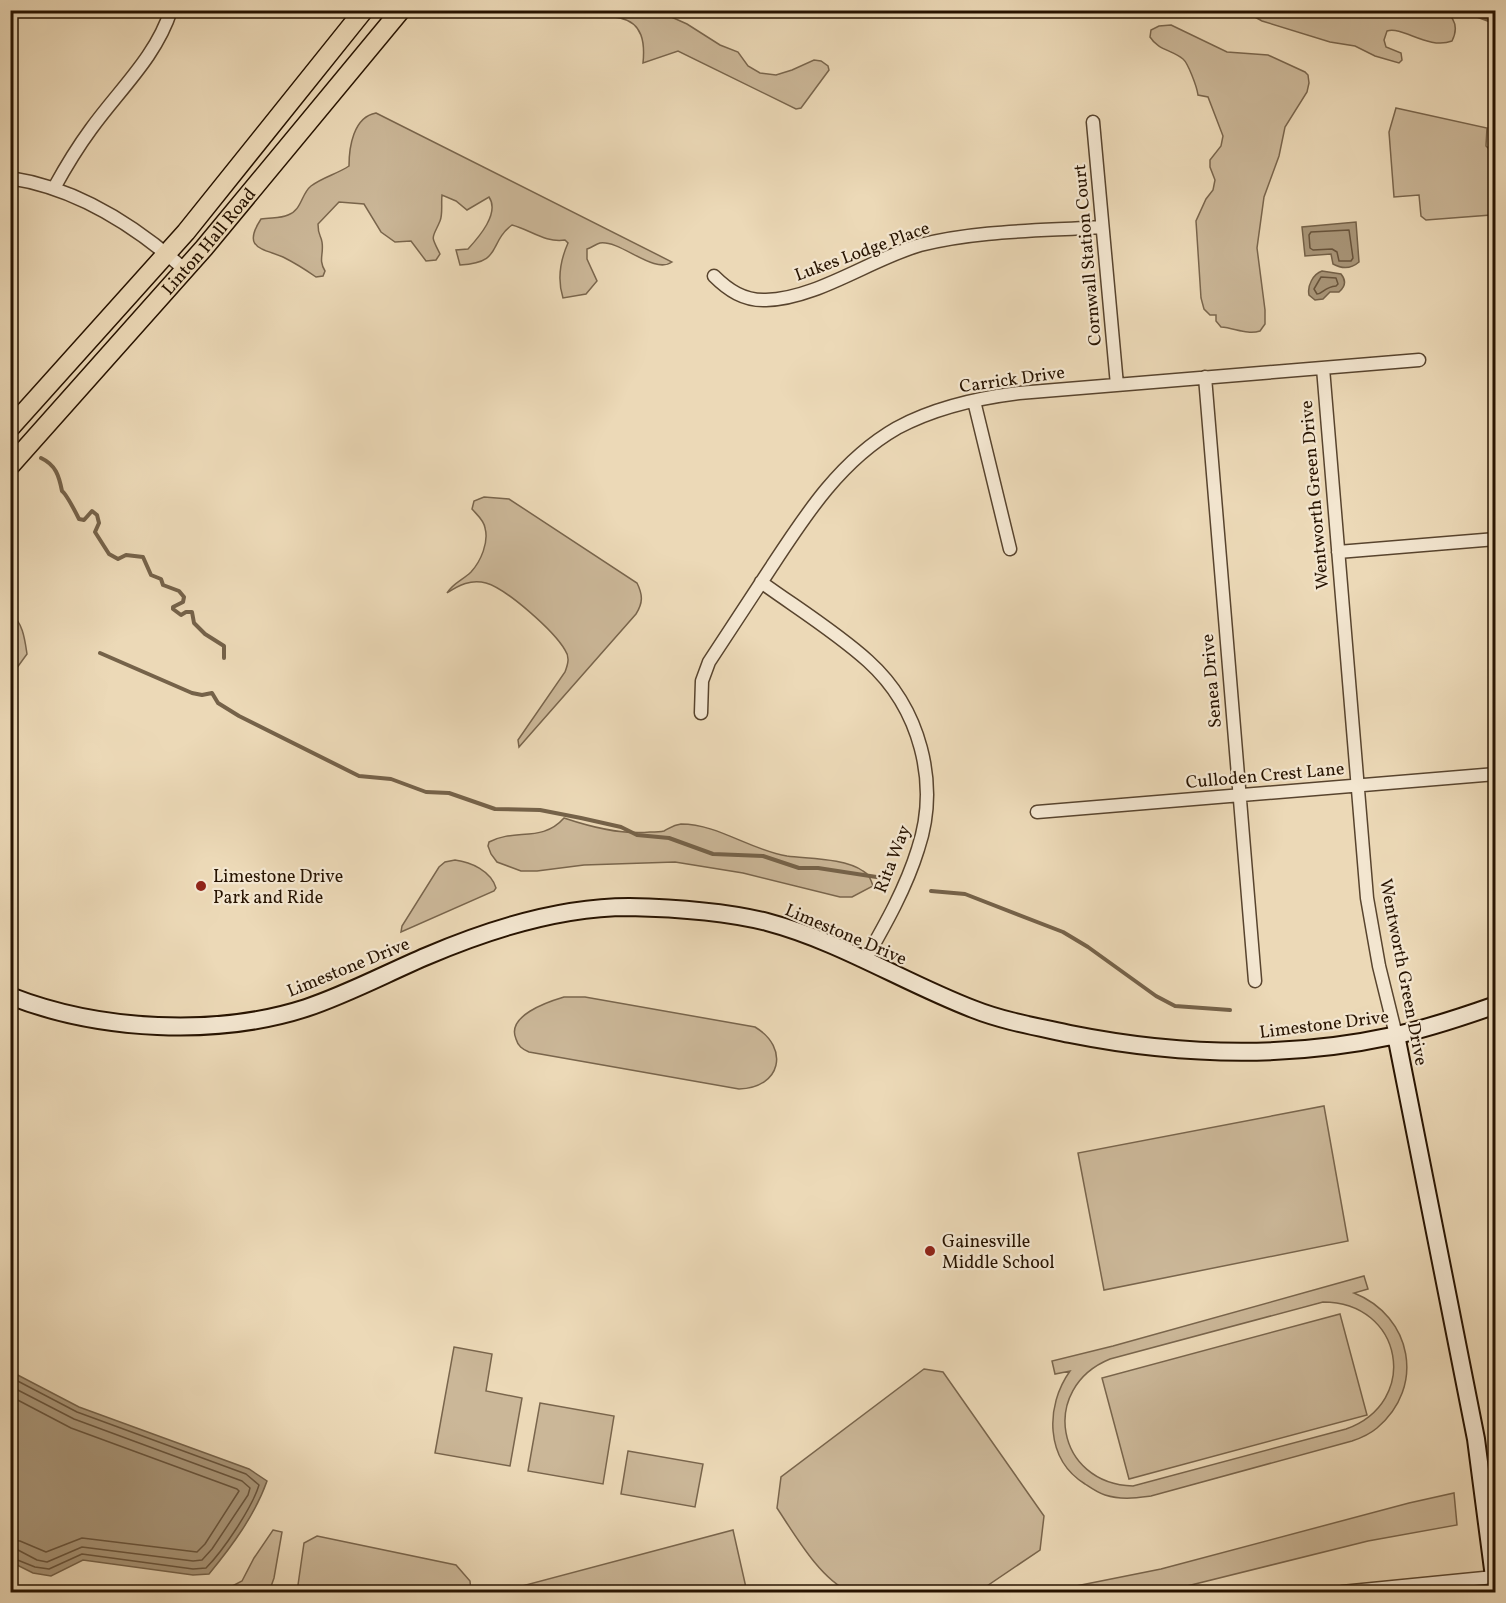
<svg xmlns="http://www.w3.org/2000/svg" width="1506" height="1603" font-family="Vollkorn,serif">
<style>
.green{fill:#cbb798;stroke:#79654c;stroke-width:1.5;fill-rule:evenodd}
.water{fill:#a99679;stroke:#756249;stroke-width:1.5}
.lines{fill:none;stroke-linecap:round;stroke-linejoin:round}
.shore{stroke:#68543c;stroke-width:1.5}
.stream{stroke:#756249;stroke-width:4}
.street-casing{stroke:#58442e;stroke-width:15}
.secondary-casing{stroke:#271300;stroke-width:20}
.primary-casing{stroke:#271300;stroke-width:21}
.street{stroke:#f3e6d0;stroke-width:12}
.secondary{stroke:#f3e6d0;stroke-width:16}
.primary{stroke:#ecd9b7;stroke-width:18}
.poi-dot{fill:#8f2418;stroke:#f3e6d0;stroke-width:2}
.labels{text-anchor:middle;stroke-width:4.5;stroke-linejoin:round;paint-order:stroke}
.street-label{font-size:18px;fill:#271300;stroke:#f3e6d0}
.poi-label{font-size:18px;fill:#271300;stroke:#f3e6d0;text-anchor:start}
</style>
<rect width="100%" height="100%" fill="#ecd9b7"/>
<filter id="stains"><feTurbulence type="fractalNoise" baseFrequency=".00333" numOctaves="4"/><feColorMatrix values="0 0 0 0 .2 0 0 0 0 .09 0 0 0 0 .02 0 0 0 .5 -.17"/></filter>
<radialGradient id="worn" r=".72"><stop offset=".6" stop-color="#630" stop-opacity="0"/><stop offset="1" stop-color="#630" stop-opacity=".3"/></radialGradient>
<!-- green -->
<path class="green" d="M 593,11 L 658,11 L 687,24 L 720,45 L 738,52 L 748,66 L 760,73 L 776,75 L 792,70 L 814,60 L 821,61 L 828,66 L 829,70 L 801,108 L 796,109 L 678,51 L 643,63 C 645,43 643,23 620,18 C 609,16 603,16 593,11 Z
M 1244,11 L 1445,11 C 1456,19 1458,29 1452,41 C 1428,50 1403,26 1387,31 L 1384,40 L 1386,47 L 1401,53 L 1402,60 L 1399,63 L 1375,56 L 1355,46 L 1330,42 L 1262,21 Z
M 1171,25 L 1227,52 L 1268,55 L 1305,72 L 1308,75 L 1309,83 L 1307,92 L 1285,127 L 1279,156 L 1264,197 L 1257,248 L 1265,310 L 1265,324 L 1260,331 C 1247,335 1235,328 1221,327 L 1216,321 L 1216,315 L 1210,315 L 1204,309 L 1201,298 L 1196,221 L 1206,199 L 1213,190 L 1215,180 L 1210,167 L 1210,160 L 1221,146 L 1223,136 L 1208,97 L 1198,95 C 1197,87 1188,63 1183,59 C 1172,50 1158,50 1150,37 L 1151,30 L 1159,26 Z
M 1396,108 L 1487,128 L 1486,146 L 1491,151 L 1495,208 L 1491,215 L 1426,220 L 1421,216 L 1419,195 L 1394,197 L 1389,132 Z
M 376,113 L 672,262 C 654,275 621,240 600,243 C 596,244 591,248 587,249 L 587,259 L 597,281 L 586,294 L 563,298 C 557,279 560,261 568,243 L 565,240 C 545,243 531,230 512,225 C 487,244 504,262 460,265 L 456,250 L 468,249 C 479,237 500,213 489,197 L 467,210 L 456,201 L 442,195 C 441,203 443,214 440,221 C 432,240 430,234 440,254 L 436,260 L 426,261 L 411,241 L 395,242 L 381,232 L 364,204 L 339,202 L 318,224 C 318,236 321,235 322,242 C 324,255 318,259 325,271 L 323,276 L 316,277 C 306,270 295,263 283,257 C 261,248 242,248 261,219 C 270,217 280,219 288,215 C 302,210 301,194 311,186 C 323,177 337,174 349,166 C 349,148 353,117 376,113 Z
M 484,497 L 509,499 L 637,583 C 643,595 643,603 636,614 L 519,747 L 518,740 L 565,672 C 568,664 570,657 565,650 C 554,631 507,589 486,583 C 471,579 459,585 447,593 C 453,583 463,580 471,572 C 481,561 489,542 485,528 C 484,520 477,515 472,509 L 474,501 Z
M 11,614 C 23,622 25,641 27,654 L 11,676 Z
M 564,818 C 591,827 621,835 650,832 C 654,832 660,832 664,831 C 670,828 673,825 681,824 C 718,824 750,850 787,856 C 809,859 844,858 863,871 C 869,874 871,880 873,886 L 852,897 L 840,897 L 743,873 L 675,862 L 584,865 L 537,871 L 521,871 L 497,862 L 491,854 L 488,846 L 489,842 C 515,828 542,843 564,818 Z
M 455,860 C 471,862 491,871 496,888 L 494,891 L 401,932 L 402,926 L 439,867 L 445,862 Z
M 564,997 L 585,997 L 755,1027 C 790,1048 781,1088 739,1089 L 529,1052 C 522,1049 518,1046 516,1039 C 506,1016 547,1002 564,997 Z
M 1324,1106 L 1348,1241 L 1104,1290 L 1078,1153 Z
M 1364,1276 L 1368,1289 L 1354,1293 C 1412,1316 1426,1387 1377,1428 C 1370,1434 1361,1438 1352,1441 L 1151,1496 C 1135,1498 1121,1500 1105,1495 C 1098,1493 1091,1488 1085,1484 C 1045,1459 1045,1406 1070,1371 L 1055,1374 L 1052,1361 L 1113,1346 ZM 1323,1302 C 1403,1302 1421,1402 1346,1429 L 1133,1486 C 1056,1484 1039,1388 1110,1359 Z
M 1340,1314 L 1367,1415 L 1129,1479 L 1102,1378 Z
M 454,1347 L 492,1354 L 486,1391 L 522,1398 L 510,1466 L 435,1453 Z
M 924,1369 L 943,1372 L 1044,1516 L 1040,1550 L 978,1592 L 850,1592 C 820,1579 795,1535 777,1508 L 781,1477 Z
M 540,1403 L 614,1416 L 603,1484 L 528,1471 Z
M 628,1451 L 703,1464 L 695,1507 L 621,1494 Z
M 1454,1493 L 1457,1525 L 1368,1541 L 1163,1592 L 1046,1592 L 1161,1569 L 1409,1503 Z
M 273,1530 L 282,1532 L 274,1578 L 269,1592 L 221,1592 L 242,1581 L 254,1558 Z
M 733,1530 L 747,1592 L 504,1592 L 503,1591 Z
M 317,1536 L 456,1565 L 470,1581 L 471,1592 L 297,1592 L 304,1543 Z"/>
<!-- water -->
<path class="water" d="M 1356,222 L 1359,262 C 1351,269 1342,269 1333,264 L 1331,254 L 1305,256 L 1302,227 Z
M 1322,271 L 1341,274 C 1346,280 1346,286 1339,292 L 1330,292 L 1323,299 L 1315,300 L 1309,295 C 1307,286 1313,274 1322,271 Z
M 10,1371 L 79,1407 L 249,1469 L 267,1481 C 255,1515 232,1546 209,1574 L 193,1575 L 83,1560 L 51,1576 L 33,1573 L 11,1562 Z"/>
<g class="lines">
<!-- shore -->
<path class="shore" d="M 1349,230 L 1353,258 L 1351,261 L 1339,261 L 1337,252 L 1332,249 L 1313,250 L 1310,248 L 1309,235 L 1311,232 Z
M 1321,277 L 1336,278 L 1338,284 L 1336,286 C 1324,287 1323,294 1317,294 L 1314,289 Z
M 10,1377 L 77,1412 L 246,1474 L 259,1485 C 252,1508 223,1551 206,1568 L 193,1569 L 82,1554 L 49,1569 L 35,1567 L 10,1557
M 10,1386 L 74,1419 L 242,1481 L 250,1488 L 248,1495 L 212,1549 L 202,1560 L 193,1561 L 82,1547 L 47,1562 L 37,1560 L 18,1550 L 10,1549
M 10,1396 L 71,1428 L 237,1489 L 239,1491 L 205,1544 L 197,1552 L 82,1538 L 46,1552 L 20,1541 L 10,1540"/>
<!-- stream -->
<path class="stream" d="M 1461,10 L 1496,23
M 41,458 C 56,465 59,476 62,491 C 67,495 76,513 79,519 L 84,520 L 92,511 L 97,515 L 99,523 L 95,532 L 109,554 L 118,559 L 126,555 L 143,557 L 151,575 L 161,579 L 163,585 L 179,591 L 184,597 L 183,602 L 173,607 L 173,609 L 181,615 L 186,612 L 192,612 L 194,623 L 205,634 L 224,646 L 224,658
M 100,653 L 192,693 L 202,695 L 212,693 L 218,703 L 239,716 L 359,776 L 391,779 L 426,792 L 449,793 L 495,809 L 540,810 L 581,818 L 621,827 L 637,835 L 669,838 L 713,854 L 763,856 L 799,868 L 818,868 L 883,878
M 931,891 L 965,894 L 1063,932 L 1088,947 L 1156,996 L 1175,1006 L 1230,1010"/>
<defs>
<path id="street" d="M 1093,122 L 1117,385
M 10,178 C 76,188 136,226 185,270
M 54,188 C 65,168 77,148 91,129 C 119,90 156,57 171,10
M 714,276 C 728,290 744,301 766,300 C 816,299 871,259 920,245 C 978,230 1043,231 1102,227
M 1323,368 L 1367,898 L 1379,966 L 1396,1035
M 1205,377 L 1255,981
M 974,401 L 1010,549
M 1338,552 L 1496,539
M 761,582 C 797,608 836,632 868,661 C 920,708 940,783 918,849 C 906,888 885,925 865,960
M 701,713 L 702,681 L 709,662 C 730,630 751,598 772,566 C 806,514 841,460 897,428 C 934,408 978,398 1019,393 L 1419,360
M 1037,812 L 1496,774
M 1342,1592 L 1494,1577"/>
<path id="secondary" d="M 10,996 C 99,1031 216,1037 306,1008 C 348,994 387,973 427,956 C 490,929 560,907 629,907 C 674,908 723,911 767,922 C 839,941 903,982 973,1009 C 1003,1021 1038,1027 1070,1034 C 1175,1055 1286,1059 1392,1036 C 1427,1029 1462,1017 1496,1005
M 1396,1035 L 1476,1439 L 1494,1577 L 1496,1577"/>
<g id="primary">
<path d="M 10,428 L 186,232 L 364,10"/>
<path id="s1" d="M 10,466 L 204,248 L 401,10"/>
</g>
</defs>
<!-- street casing -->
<use href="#street" class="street-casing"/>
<!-- secondary casing -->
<use href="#secondary" class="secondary-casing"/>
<!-- primary casing -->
<use href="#primary" class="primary-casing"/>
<!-- street -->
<use href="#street" class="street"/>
<!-- secondary -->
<use href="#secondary" class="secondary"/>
<!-- primary -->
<use href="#primary" class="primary"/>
</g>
<!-- markers -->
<g class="poi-dot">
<circle cx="201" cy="886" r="6"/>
<circle cx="930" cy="1251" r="6"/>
</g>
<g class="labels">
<!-- street labels -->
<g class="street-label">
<text dy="6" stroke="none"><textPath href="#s1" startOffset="300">Linton Hall Road</textPath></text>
<text transform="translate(862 251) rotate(-20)" y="6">Lukes Lodge Place</text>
<text transform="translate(1087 255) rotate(-95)" y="6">Cornwall Station Court</text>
<text transform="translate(1012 379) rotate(-8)" y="6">Carrick Drive</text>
<text transform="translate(1314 495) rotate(-95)" y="6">Wentworth Green Drive</text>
<text transform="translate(1211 681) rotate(-95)" y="6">Senea Drive</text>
<text transform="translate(1265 775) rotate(-5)" y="6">Culloden Crest Lane</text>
<text transform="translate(892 859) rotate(-69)" y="6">Rita Way</text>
<text transform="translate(846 934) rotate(23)" y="6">Limestone Drive</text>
<text transform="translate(348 967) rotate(-22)" y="6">Limestone Drive</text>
<text transform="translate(1404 972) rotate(79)" y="6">Wentworth Green Drive</text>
<text transform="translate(1324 1024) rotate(-7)" y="6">Limestone Drive</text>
</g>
<!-- poi labels -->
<g class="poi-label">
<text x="213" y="882">Limestone Drive<tspan x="213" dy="21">Park and Ride</tspan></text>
<text x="942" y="1247">Gainesville<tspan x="942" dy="21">Middle School</tspan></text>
</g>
</g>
<!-- margin -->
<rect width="1506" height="1603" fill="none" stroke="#ecd9b7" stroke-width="36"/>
<rect x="12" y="12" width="1482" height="1579" fill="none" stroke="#271300" stroke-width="3"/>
<rect x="18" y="18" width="1470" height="1567" fill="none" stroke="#271300" stroke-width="1.5"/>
<rect width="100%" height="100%" filter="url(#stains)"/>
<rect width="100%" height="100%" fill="url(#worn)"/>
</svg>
